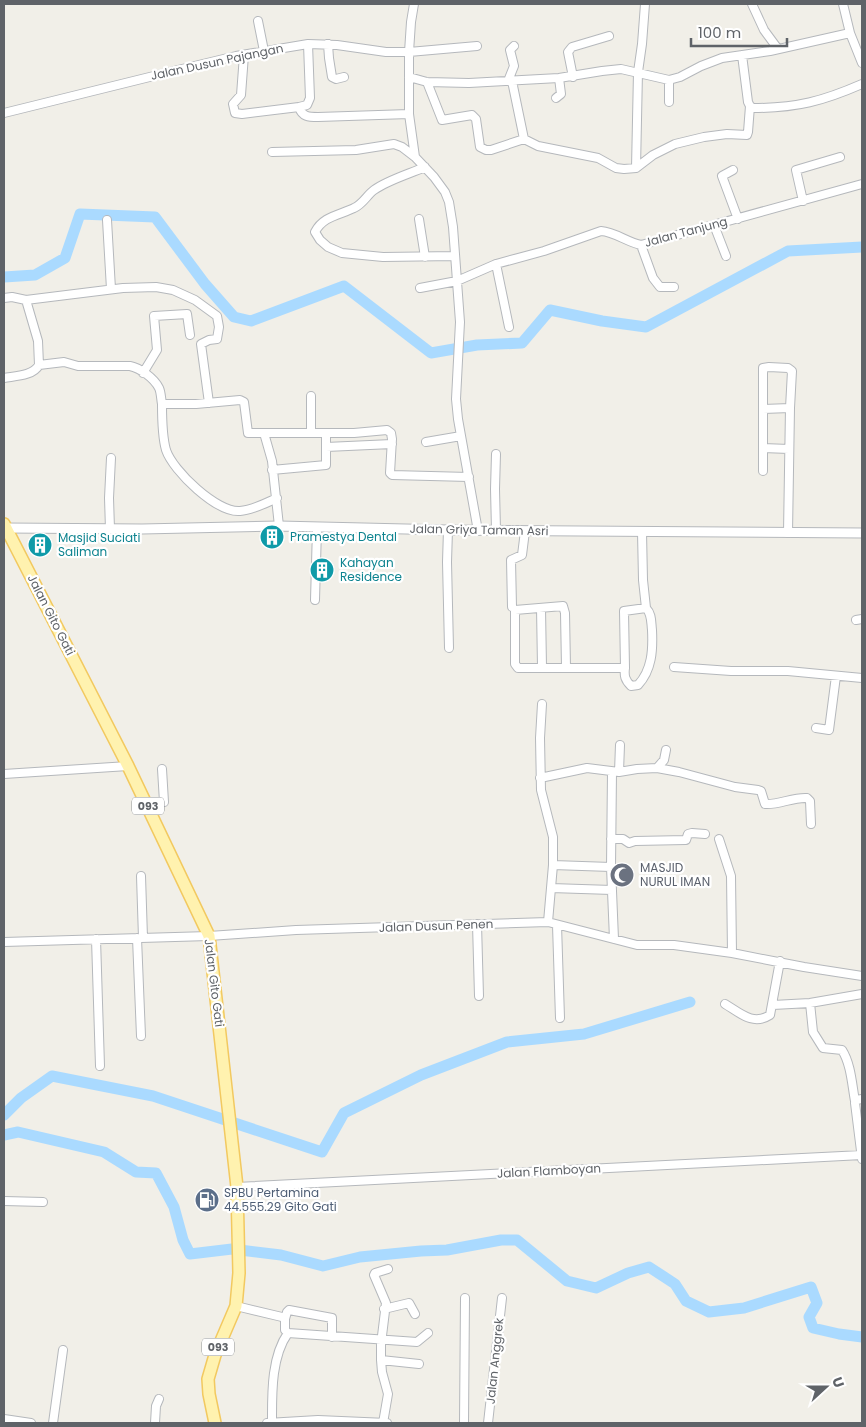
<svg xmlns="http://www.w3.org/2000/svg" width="866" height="1427" font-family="Poppins,sans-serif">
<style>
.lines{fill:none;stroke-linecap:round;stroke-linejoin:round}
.river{stroke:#aadaff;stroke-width:11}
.minor-casing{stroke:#b5b8bc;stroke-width:10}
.tertiary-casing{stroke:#b5b8bc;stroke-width:11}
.primary-casing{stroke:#f2c960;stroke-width:14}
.minor{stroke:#fff;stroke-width:8}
.tertiary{stroke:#fff;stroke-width:9}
.primary{stroke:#fff2af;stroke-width:11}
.labels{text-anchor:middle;stroke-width:4.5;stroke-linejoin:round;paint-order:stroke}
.shield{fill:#fff;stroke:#8f9295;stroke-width:1}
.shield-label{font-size:11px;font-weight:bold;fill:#5f6368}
.street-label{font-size:12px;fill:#5f6368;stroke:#fff}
.culture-label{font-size:12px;fill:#0d838f;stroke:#fff;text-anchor:start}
.worship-label{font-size:12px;fill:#5b616d;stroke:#fff;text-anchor:start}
.service-label{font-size:12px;fill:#4e5e75;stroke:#fff;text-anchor:start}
</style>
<rect width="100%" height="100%" fill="#f1efe8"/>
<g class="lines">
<!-- river -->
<path class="river" d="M 4,277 L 35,275 L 65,258 L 80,214 L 155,217 L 205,284 L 234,317 L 251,321 L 344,286 L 431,353 L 477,345 L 522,343 L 550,310 L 602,321 L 646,327 L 788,251 L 862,247
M 4,1115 L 21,1098 L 52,1076 L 153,1096 L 322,1152 L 344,1113 L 421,1075 L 507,1042 L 584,1034 L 690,1002
M 4,1135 L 18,1132 L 104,1152 L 136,1172 L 156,1173 L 174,1207 L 183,1240 L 190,1254 L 232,1249 L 281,1255 L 323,1266 L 360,1257 L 421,1251 L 447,1250 L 501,1240 L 517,1240 L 567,1281 L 596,1288 L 628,1273 L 649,1267 L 675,1284 L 686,1301 L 709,1312 L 744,1308 L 811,1287 L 817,1303 L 809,1317 L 813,1328 L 839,1334 L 862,1337"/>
<defs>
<path id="minor" d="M 414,4 L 411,22 L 409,52 L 477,46
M 752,4 L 764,30 L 778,49
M 258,21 L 264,51
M 850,33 L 862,63
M 308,44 L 310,98 L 307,105 L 299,107 C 302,117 309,117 318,117 L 409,114
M 328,44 L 329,58 L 332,77 L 336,79 L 344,77
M 244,55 L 241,95 L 233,104 L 235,113 L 242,114 L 299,107
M 742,55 L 748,102 L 750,106 L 753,108 C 797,108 823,101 862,84
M 409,77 L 427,82 L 469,83 L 559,78 L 602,71 L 621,69 L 669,80 L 680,77 L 701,66 L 722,58 L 770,51 L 850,33 L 843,4
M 573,77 L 568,52 L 572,47 L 609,36
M 669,80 L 669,102
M 508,81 L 514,66 L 510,50 L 514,46
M 512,81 L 524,139
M 427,82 L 442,120 L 472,115 L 476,119 L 480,147 L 486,150 L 491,150 L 524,139 L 538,146 L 598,158 L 616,168 L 624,169 L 636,168 L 653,155 L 675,144 L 704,137 L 727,134 L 747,135 L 748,132 L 750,106
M 556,98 L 561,94 L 559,78
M 4,113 L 182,69 L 236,56 L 308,44 L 337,45 L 386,52 L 409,52 L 409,114 L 415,157 L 434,177 L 445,192 L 449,202 L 453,227 L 460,322 L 456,399 L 458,419 L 478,531
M 272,152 L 356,150 L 394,144 L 402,147 L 415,157
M 425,167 C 409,174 388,180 374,190 C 367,195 363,204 354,208 C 340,215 323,216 315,232 L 320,240 L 328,247 L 342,253 L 383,257 L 455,256
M 636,168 L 638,72 L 642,44 L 645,4
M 733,170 L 722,176 L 738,219
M 803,201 L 796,170 L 840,157
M 419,219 L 425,257
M 107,220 L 111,289
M 714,225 L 726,256
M 641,245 L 653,278 L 660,287 L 674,287
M 496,264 L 509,327
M 420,288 L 457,281 L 496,264 L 544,251 L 601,231 C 615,232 627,242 641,245 L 862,184
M 4,298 L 12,297 L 26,300 L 123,288 L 156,287 L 173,290 L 195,300 L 217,316 L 219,327 L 217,339 L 209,340 L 201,344 L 209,403
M 26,300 L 38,341 L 39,365
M 143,373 L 157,350 L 154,316 L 187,314 L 190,335
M 4,378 C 15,376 33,376 39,365 L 64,362 L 78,366 L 130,366 C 140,368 154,378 159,388 C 161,392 161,399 162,404 L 196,404 L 240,400 L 244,402 L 248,433 L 264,433 L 272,461 L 279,526
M 162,404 C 162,419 162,436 166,450 C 173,471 217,513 240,511 C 253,510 266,503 277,498
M 763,409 L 790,408
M 264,433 L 354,433 L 387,430 L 391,433 L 392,439 L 390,473 L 392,475 L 469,477
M 311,433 L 311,396
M 426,442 L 461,436
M 326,447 L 392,444
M 763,448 L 789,449
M 272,470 L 326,465 L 326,433
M 763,471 L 763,368 L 769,367 L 788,368 L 792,371 L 790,408 L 788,533
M 110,529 L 109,498 L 111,458
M 448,530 L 447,562 L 449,648
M 496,530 L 495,489 L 496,454
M 315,600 L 317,528
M 512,607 L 511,560 L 522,555 L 525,531
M 541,608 L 542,667
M 856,620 L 862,619
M 566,667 L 565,613 L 563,606 L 515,610 L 515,664 L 518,668 L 625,668 L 624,611 L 646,608 L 643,580 L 642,532
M 674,667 L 731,671 L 788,671 L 862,678
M 625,668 C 624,676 625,680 631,686 L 638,685 C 652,670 653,650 652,630 C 651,622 652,614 646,608
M 542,704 L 540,738 L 541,790 L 553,837 L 553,865 L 548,922
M 816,728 L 829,730 L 836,676
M 657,768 L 664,760 L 666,750
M 612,772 L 611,867 L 614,939
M 619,772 L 620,745
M 4,774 L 128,766
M 540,778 L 587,768 L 619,772 L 637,769 L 657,768 L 679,772 L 735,787 L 758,790 L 761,791 L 765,804 C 779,805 793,797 807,798 L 810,801 L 811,824
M 147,804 L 164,802 L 162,769
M 611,839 L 623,839 L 629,843 L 635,841 L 686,840 L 688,834 L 692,833 L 705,834
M 719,839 L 731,876 L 732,953
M 553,865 L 611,867
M 141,876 L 143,938
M 551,888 L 612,890
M 477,924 L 479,996
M 557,925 L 560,1018
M 137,938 L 141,1036
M 96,939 L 100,1066
M 4,942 L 209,936 L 296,930 L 548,922 L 637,945 L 674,945 L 732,953 L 804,967 L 862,976
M 810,1003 L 813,1032 L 823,1048 L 842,1050 C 851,1064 852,1085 855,1101
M 725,1004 C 740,1013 753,1026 770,1015 L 780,961
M 773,1005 L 810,1003 L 862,994
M 862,1099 L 856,1100 L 855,1103 L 862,1159
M 237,1187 L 862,1155
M 4,1201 L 43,1202
M 236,1306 L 282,1317 L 285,1319 L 285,1330 L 288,1333 L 417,1342 L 428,1333
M 384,1309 L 409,1303 L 415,1314
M 285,1319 L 287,1312 L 289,1310 L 332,1318 L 332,1337
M 381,1360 L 419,1364
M 4,1419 L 31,1423
M 272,1422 C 272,1394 271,1357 288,1333
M 53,1423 L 63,1350
M 155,1423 L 156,1406 L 159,1399
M 267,1423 L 318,1420 L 387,1423
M 383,1423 L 388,1394 L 382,1372 L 381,1360 L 381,1344 L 386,1303 L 374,1275 L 375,1273 L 388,1269
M 464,1423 L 465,1298
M 488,1423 L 502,1298"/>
<path id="tertiary" d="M 6,528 L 142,529 L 279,526 L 448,530 L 862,533"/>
<path id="primary" d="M 4,524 L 128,766 L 209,936 L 237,1187 L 239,1273 L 236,1306 L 215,1355 L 208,1379 L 209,1394 L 215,1423"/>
</defs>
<!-- minor casing -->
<use href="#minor" class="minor-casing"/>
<!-- tertiary casing -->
<use href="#tertiary" class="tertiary-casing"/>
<!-- primary casing -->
<use href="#primary" class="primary-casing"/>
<!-- minor -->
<use href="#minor" class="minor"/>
<!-- tertiary -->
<use href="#tertiary" class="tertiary"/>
<!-- primary -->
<use href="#primary" class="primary"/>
</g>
<!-- icons -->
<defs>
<symbol id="building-disc" viewBox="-11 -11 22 22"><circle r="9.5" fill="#0f9aa8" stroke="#fff"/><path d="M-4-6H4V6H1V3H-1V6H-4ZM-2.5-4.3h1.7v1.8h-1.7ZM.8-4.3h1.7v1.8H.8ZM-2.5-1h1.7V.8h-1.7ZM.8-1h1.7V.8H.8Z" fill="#fff"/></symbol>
<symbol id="mosque-disc" viewBox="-11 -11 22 22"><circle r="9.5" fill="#6b7280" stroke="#fff"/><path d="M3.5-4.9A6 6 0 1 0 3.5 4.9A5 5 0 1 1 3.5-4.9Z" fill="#fff"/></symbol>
<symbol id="fuel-disc" viewBox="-11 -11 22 22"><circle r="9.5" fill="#5c6f8a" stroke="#fff"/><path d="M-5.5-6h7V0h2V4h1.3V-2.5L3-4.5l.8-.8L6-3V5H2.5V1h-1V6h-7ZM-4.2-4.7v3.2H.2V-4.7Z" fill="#fff"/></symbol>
</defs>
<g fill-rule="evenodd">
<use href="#building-disc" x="258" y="523" width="28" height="28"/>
<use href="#building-disc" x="26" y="531" width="28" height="28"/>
<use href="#building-disc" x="308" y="556" width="28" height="28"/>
<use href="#mosque-disc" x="608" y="861" width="28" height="28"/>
<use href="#fuel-disc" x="193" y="1186" width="28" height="28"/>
</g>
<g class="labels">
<!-- shield labels -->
<g class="shield">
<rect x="132" y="797.5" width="32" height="17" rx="4"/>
<rect x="202" y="1338.5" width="32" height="17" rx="4"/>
</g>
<g class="shield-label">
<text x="148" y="810">093</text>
<text x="218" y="1351">093</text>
</g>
<!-- street labels -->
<g class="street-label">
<text transform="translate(217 62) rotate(-12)" y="4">Jalan Dusun Pajangan</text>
<text transform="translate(686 232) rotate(-15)" y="4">Jalan Tanjung</text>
<text transform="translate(479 530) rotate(1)" y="4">Jalan Griya Taman Asri</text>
<text transform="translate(51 615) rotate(63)" y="4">Jalan Gito Gati</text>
<text transform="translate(436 926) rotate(-2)" y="4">Jalan Dusun Penen</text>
<text transform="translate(214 983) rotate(83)" y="4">Jalan Gito Gati</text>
<text transform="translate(549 1171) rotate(-3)" y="4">Jalan Flamboyan</text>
<text transform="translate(495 1361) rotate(-84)" y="4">Jalan Anggrek</text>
</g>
<!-- culture labels -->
<g class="culture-label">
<text x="290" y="541">Pramestya Dental</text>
<text x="58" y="542">Masjid Suciati<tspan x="58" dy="14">Saliman</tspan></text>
<text x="340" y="567">Kahayan<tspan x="340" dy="14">Residence</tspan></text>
</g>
<!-- worship labels -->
<g class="worship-label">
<text x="640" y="872">MASJID<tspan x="640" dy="14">NURUL IMAN</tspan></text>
</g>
<!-- service labels -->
<g class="service-label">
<text x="224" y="1197">SPBU Pertamina<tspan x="224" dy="14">44.555.29 Gito Gati</tspan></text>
</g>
</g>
<!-- border -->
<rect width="866" height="1427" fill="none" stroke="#5f6368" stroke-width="10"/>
<!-- north arrow -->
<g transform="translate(826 1387) rotate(69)" stroke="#ffffff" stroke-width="4" paint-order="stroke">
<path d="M0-4L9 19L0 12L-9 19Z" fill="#5f6368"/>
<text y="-8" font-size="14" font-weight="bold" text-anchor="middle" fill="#5f6368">U</text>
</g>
<!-- scale -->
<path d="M691 38v8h96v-8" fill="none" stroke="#5f6368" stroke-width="2.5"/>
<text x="698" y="38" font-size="15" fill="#5f6368" stroke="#ffffff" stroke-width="4" paint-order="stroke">100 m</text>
</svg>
